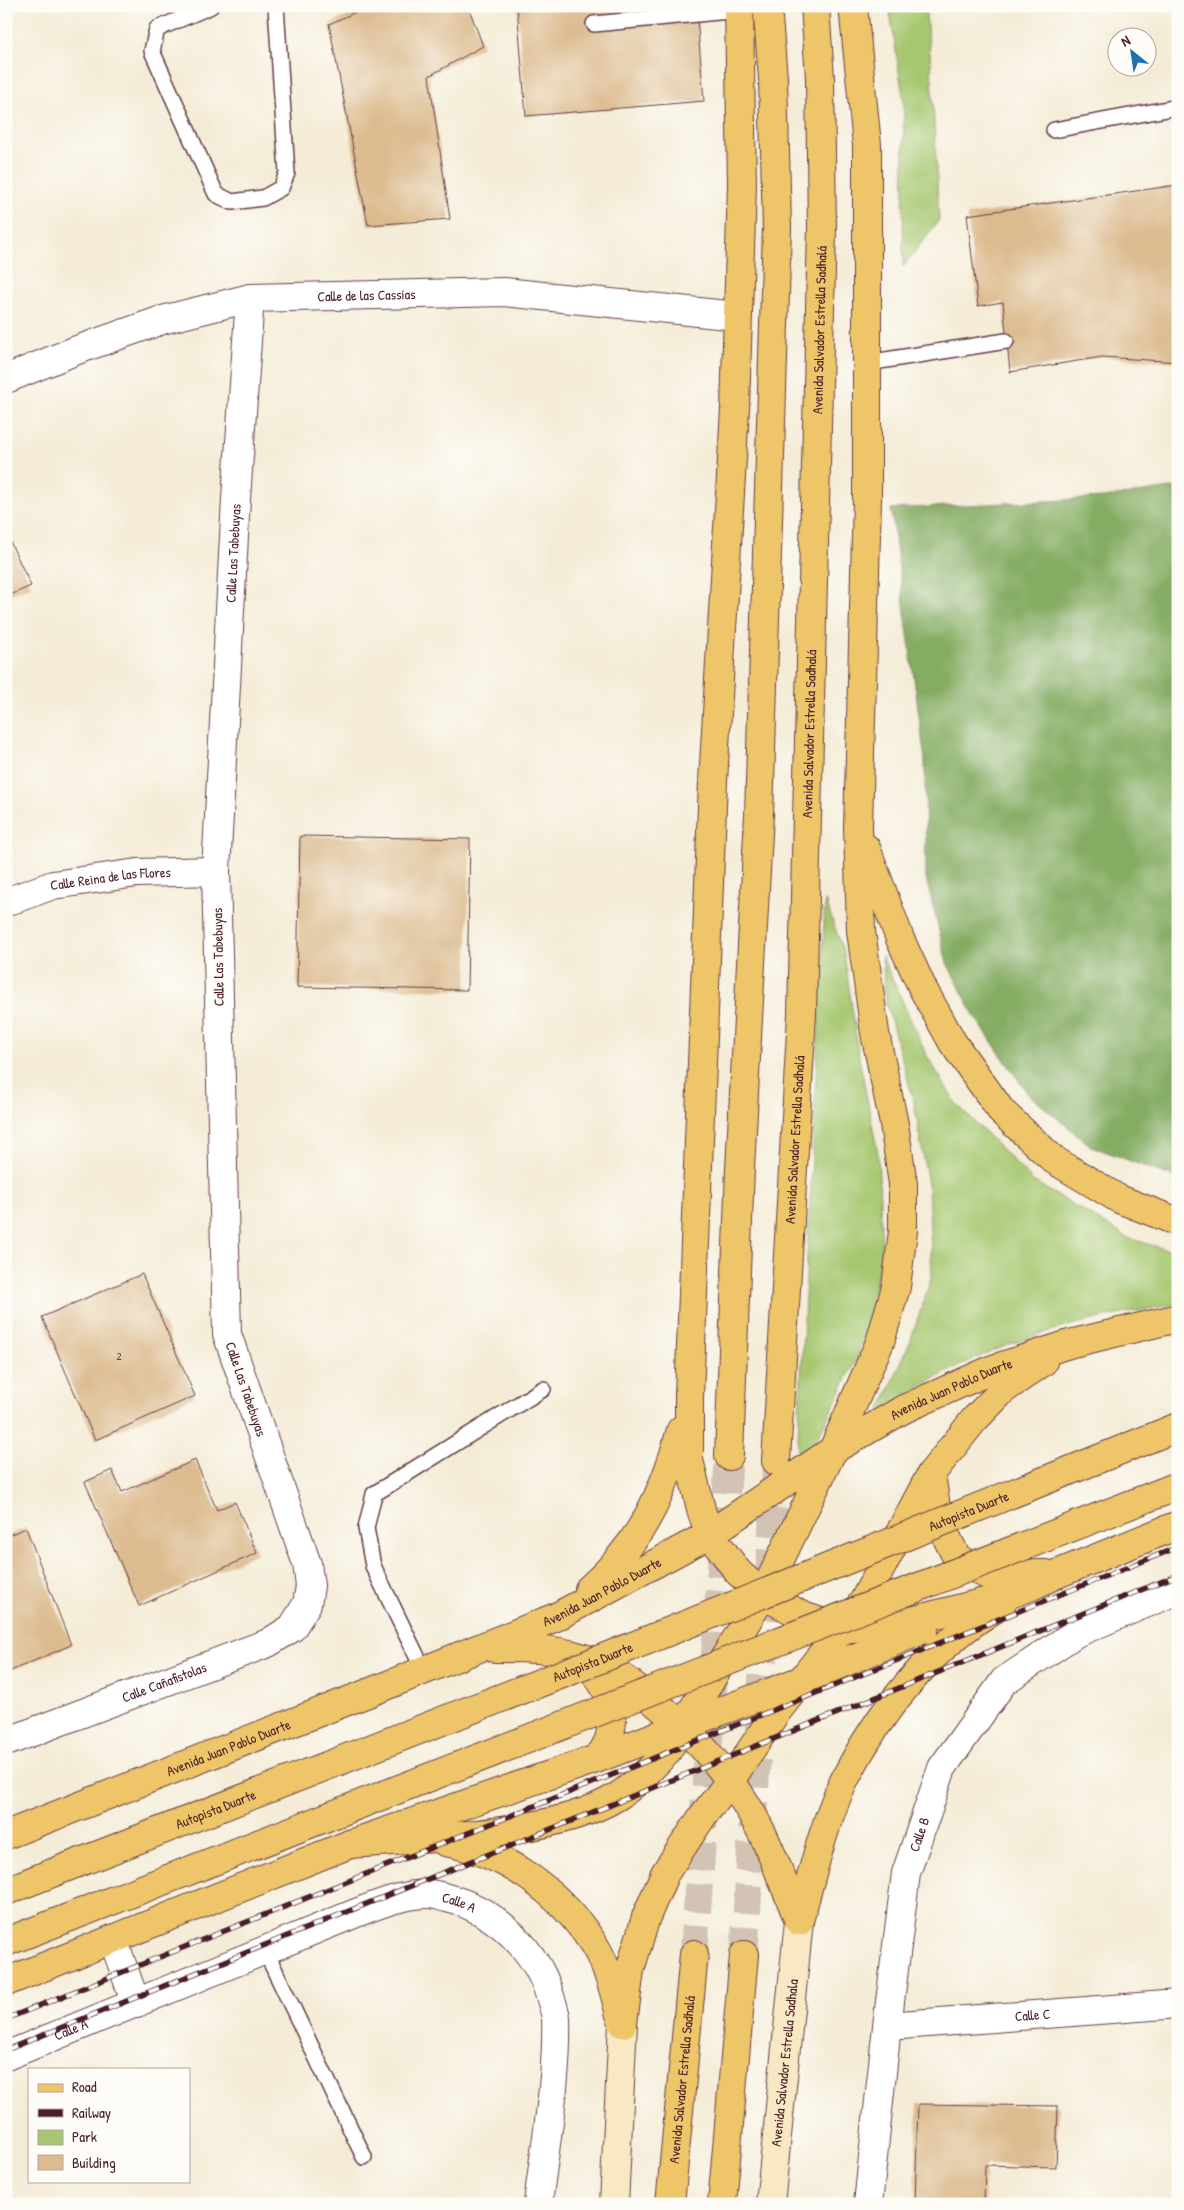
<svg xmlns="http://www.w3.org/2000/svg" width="1184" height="2210" font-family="'Patrick Hand',sans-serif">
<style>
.green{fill:#a6c770;stroke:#78734e}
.forest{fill:#84ac62;stroke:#676646}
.building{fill:#dcbb8f}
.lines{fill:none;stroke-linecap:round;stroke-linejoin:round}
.primary-tunnel{stroke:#d2c3b5;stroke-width:28;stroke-dasharray:28 14;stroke-linecap:butt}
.service-casing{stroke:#643e45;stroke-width:18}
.minor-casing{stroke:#643e45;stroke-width:30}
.secondary-casing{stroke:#643e45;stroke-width:30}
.primary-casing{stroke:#643e45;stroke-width:30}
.service{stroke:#fff;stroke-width:15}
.minor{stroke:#fff;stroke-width:28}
.secondary{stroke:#f8e8c3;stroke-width:28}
.primary{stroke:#eec569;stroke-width:28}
.rail-casing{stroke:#4a1f2b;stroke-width:5.5}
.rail{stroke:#fdfcf7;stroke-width:4;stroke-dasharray:11;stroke-linecap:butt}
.motorway-bridge-casing{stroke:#643e45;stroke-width:30;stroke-linecap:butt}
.motorway-bridge{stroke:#eec569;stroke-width:28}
.labels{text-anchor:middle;stroke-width:4.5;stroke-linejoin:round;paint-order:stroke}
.number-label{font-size:11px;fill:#6e4644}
.street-label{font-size:14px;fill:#4a1f2b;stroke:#fdfcf7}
</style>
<rect width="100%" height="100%" fill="#fdfcf7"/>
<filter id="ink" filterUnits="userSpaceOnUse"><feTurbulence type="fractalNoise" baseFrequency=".02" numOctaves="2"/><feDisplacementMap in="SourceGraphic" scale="10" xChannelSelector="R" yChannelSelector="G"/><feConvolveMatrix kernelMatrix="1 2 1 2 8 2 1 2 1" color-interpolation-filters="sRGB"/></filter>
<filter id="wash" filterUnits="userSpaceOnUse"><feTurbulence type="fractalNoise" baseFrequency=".0096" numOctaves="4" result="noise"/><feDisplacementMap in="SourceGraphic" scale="20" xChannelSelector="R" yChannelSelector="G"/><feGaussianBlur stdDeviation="1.12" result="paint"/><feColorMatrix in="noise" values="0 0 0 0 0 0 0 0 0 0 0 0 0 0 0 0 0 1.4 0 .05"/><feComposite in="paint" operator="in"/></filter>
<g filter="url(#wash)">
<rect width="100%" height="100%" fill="#f4ecd7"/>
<!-- green -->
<path class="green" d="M 889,6 L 925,6 L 931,64 L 939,220 L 903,267 L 904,103 Z
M 825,900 L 844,953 L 860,1063 L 878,1154 L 882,1249 L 871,1308 L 857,1358 L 808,1457 L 797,1458 Z
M 882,956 L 926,1054 L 955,1102 L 1033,1181 L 1128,1238 L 1178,1253 L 1178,1304 C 1133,1311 1080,1321 1037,1335 C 982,1352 928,1380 880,1411 L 910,1342 L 932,1276 L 928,1184 L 914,1102 L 886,1003 Z"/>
<!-- forest -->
<path class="forest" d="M 1178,487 L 1178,1179 L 1091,1146 L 1028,1094 L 975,1017 L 947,963 L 926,878 L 925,760 L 891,509 L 1103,498 Z"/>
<g id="blocks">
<!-- building -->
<path class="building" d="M 369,6 L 468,6 L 483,46 L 429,76 L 450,219 L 368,225 L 329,24 Z
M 517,6 L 696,6 L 704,101 L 526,116 Z
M 1178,185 L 1178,362 L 1102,357 L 1010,372 L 1003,302 L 978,306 L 967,215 Z
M 6,533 L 31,586 L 6,597 Z
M 300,836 L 470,839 L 467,990 L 297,987 Z
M 142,1274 L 195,1396 L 95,1440 L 42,1317 Z
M 195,1460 L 217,1510 L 235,1502 L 257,1553 L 139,1606 L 85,1482 L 112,1470 L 122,1492 Z
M 26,1528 L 71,1645 L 6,1673 L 6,1536 Z
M 918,2104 L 1058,2106 L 1056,2167 L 985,2165 L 984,2204 L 915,2204 Z"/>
</g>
</g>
<g filter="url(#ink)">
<use href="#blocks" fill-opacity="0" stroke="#643e45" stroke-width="1"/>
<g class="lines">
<!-- primary-tunnel -->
<path class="primary-tunnel" d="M 694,1954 L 729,1456
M 744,1955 L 776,1470"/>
<defs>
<path id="service" d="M 211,6 L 157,29 L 152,51 L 216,194 L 232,202 L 263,198 L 281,188 L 287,173 L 276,6
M 594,24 L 739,10
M 1054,130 L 1178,107
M 867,363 L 1006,341
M 424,1671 L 373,1566 L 366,1528 L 374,1494 L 543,1389
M 265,1950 L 364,2157"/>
<g id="minor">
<path id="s1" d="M 6,379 L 77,350 L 162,320 L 250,298 L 504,292 L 737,316"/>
<path id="s2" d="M 6,902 L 53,885 L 137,873 L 216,871"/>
<path id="s3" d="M 6,1742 L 268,1643 L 292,1628 L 307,1604 L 310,1586 L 307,1564 L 227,1334 L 216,871 L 236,499 L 250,298"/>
<path d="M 113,1939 L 136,2004"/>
<path id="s4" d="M 887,2026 L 1178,2004"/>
<path id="s5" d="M 6,2056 L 356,1913 C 379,1904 404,1894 429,1894 C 435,1894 442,1897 447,1898 C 495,1910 536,1949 550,1996 C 552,2003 555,2011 556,2018 C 558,2078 545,2144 538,2204"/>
<path id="s6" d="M 868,2204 L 887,2026 L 906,1873 L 942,1768 L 1004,1681 L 1076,1633 L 1178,1590"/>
</g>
<g id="secondary">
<path d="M 614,2204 L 623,2023"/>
<path id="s7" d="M 770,2204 L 799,1921"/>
</g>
<g id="primary">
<path d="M 739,6 L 742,185 L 735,409 L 713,781 L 689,1397 L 689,1460 L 702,1513 L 710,1534 L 738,1572 L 763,1595 L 803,1616 L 842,1629 L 907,1622 L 996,1599"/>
<path d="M 866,848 L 900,939 L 923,989 L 953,1043 L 1002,1112 L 1054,1160 L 1119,1199 L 1178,1222"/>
<path d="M 729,1456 L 740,1168 L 759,815 L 777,227 L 773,78 L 767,6"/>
<path id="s8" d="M 776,1461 L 802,1014 L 822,229 L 820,78 L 815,6"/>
<path d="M 931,1474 L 936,1507 L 943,1530 L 957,1558 L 985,1574 L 1046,1574"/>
<path d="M 589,1589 C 640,1545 664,1493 681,1430"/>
<path d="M 980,1605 L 1032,1586 L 1057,1574 L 1178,1525"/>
<path d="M 494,1648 C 523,1648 552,1648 581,1657 C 608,1665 630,1682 652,1700 C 696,1736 737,1781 762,1833 C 776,1862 787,1892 799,1921"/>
<path d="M 578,1661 C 583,1665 589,1669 594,1673 C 616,1694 619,1738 596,1759"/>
<path id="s9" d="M 6,1835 L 373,1691 L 556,1617 L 710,1534 L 833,1450 L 904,1409 L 993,1369 L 1069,1344 L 1178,1318"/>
<path d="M 445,1842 C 506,1853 559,1891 593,1943 C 607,1965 614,1990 620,2015"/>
<path d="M 350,1844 C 426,1838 555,1836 618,1796 C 636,1785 651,1768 666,1753 L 763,1595 L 833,1450 L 880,1342 L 896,1287 L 903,1231 L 903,1184 L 894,1124 L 875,1033 L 861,931 L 858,827 L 867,499 L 867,145 L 853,6"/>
<path d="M 799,1921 C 812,1875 823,1826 843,1783 C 878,1712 932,1645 1001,1605"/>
<path d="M 6,1982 L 350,1844 L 596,1759 L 802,1680 L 924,1629"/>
<path d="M 623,2023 L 630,1970 L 646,1917 L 665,1873 L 702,1817 L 730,1781 L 775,1714 L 863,1602 L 931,1474 L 974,1420 L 1003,1390 L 1043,1362"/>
<path id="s10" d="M 670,2204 L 694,1954"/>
<path d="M 722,2204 L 744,1955"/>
</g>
</defs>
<!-- service casing -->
<use href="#service" class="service-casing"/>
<!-- minor casing -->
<use href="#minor" class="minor-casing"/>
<!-- secondary casing -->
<use href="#secondary" class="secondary-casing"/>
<!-- primary casing -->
<use href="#primary" class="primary-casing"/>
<!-- service -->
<use href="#service" class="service"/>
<!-- minor -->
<use href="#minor" class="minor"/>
<!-- secondary -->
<use href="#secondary" class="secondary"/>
<!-- primary -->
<use href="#primary" class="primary"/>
<defs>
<path id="rail" d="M 6,2019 L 1178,1547
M 6,2050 L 1178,1575"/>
</defs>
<!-- rail casing -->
<use href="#rail" class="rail-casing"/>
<!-- rail -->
<use href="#rail" class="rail"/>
<defs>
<g id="motorway-bridge">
<path id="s11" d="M 6,1891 L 583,1666 L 1178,1427"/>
<path d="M 6,1942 L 1178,1486"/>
</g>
</defs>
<!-- motorway-bridge casing -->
<use href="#motorway-bridge" class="motorway-bridge-casing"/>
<!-- motorway-bridge -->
<use href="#motorway-bridge" class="motorway-bridge"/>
</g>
</g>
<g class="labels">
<!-- number labels -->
<g class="number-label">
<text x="119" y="1360">2</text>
</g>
<!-- street labels -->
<g class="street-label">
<text dy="5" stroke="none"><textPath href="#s1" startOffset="374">Calle de las Cassias</textPath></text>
<text dy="5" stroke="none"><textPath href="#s8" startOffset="1132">Avenida Salvador Estrella Sadhalá</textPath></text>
<text dy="5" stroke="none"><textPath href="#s3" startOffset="1402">Calle Las Tabebuyas</textPath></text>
<text dy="5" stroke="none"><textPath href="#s8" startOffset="728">Avenida Salvador Estrella Sadhalá</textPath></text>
<text dy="5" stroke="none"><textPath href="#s2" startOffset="108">Calle Reina de las Flores</textPath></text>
<text transform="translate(218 957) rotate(-91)" y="5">Calle Las Tabebuyas</text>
<text dy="5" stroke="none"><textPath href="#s8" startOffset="322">Avenida Salvador Estrella Sadhalá</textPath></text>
<text transform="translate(246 1389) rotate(71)" y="5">Calle Las Tabebuyas</text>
<text dy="5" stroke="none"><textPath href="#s9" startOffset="1049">Avenida Juan Pablo Duarte</textPath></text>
<text dy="5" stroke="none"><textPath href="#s11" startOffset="1035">Autopista Duarte</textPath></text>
<text dy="5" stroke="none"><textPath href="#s9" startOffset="644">Avenida Juan Pablo Duarte</textPath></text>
<text dy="5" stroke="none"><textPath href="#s11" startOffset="630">Autopista Duarte</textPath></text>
<text dy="5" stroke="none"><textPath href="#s3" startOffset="169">Calle Cañafistolas</textPath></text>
<text dy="5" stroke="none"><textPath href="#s9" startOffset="239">Avenida Juan Pablo Duarte</textPath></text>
<text dy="5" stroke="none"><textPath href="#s11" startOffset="225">Autopista Duarte</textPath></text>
<text dy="5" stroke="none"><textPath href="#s6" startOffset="374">Calle B</textPath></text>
<text dy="5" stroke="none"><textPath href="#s5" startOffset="485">Calle A</textPath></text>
<text dy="5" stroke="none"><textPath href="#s4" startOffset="146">Calle C</textPath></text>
<text dy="5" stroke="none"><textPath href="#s5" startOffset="70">Calle A</textPath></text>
<text dy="5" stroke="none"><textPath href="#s7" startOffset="142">Avenida Salvador Estrella Sadhala</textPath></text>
<text dy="5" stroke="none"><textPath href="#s10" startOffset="125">Avenida Salvador Estrella Sadhalá</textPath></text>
</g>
</g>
<!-- margin -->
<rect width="1184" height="2210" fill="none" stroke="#fdfcf7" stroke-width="25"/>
<!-- legend -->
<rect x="28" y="2068" width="162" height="115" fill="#fdfcf7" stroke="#b5a4a5"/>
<rect x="38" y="2084" width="25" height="8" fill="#eec569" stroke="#b5a4a5"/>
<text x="72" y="2092" font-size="15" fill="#4a1f2b">Road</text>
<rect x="38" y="2109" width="25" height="8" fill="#4a1f2b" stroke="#b5a4a5"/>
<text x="72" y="2118" font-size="15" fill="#4a1f2b">Railway</text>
<rect x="38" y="2130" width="25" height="15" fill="#a6c770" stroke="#b5a4a5"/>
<text x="72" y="2142" font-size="15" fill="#4a1f2b">Park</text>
<rect x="38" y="2155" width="25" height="15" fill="#dcbb8f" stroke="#b5a4a5"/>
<text x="72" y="2168" font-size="15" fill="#4a1f2b">Building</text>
<!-- north arrow -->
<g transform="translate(1132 52) rotate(330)"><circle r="24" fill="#fdfcf7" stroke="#b5a4a5"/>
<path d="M0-4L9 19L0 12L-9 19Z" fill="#1f6fb2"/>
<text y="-8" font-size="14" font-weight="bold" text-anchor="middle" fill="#4a1f2b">N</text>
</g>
</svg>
